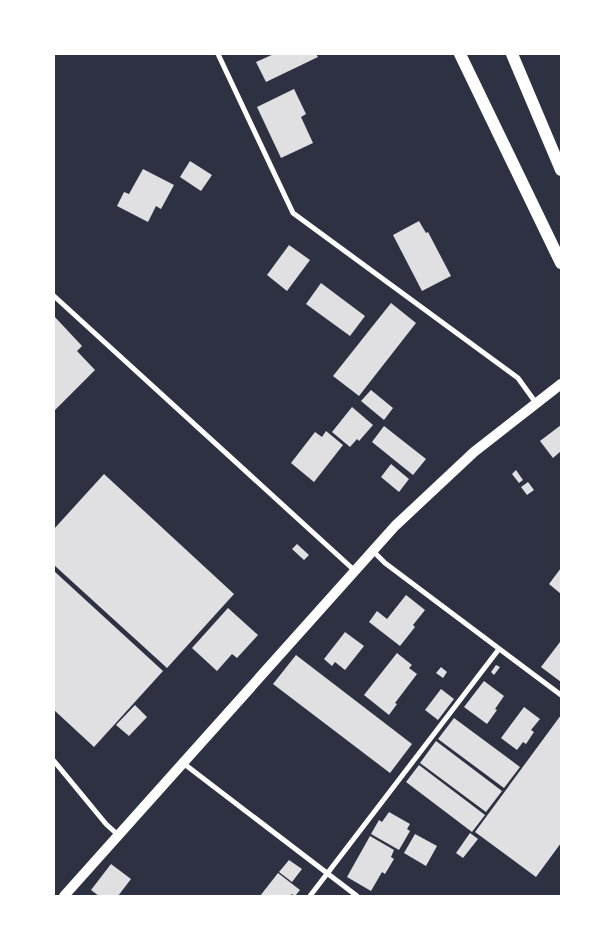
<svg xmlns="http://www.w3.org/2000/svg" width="615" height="950" font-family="Raleway,sans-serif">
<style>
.building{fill:#e0e0e3}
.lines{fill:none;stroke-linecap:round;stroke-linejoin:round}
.minor{stroke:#fff;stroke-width:5}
.secondary{stroke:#fff;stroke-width:10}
.primary{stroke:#fff;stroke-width:12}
</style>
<rect width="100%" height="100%" fill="#2d3142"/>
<!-- building -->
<path class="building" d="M 274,54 L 316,54 L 318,57 L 266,82 L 256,62 Z
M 294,89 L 306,114 L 301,117 L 313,143 L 281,158 L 257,107 Z
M 190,161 L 212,175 L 201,191 L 180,177 Z
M 143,169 L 174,185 L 161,209 L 156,206 L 148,222 L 117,206 L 124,192 L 129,194 Z
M 419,221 L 426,233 L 428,232 L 451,276 L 422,291 L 393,235 Z
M 289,245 L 310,260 L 287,291 L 267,275 Z
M 321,283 L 365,316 L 350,336 L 306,304 Z
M 391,303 L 416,323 L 359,396 L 333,376 Z
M 54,316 L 82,346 L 77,351 L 95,370 L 54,411 Z
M 371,390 L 393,408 L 384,420 L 361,401 Z
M 352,407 L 373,425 L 359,441 L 357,439 L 350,447 L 332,432 Z
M 561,425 L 561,451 L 553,458 L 540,441 Z
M 384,426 L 426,459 L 413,475 L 372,442 Z
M 326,431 L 343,445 L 314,482 L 291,463 L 315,432 L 322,437 Z
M 391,464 L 409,479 L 399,492 L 381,477 Z
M 516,470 L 523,480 L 519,483 L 512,474 Z
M 104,474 L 234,594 L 167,668 L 54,565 L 54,529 Z
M 528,482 L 534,490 L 527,495 L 521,487 Z
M 297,544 L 309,555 L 304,560 L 292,549 Z
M 561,568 L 561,594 L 549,584 Z
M 54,571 L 163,671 L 94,747 L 54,710 Z
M 406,595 L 425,610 L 413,625 L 415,627 L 400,646 L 369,622 L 377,611 L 387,619 Z
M 228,608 L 258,635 L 237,658 L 232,654 L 217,671 L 192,648 Z
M 345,632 L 364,646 L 345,670 L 335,662 L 332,666 L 324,659 Z
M 560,642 L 561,643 L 561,682 L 541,667 Z
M 397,653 L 412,665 L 409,668 L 417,674 L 395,703 L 397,704 L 389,715 L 364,695 Z
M 296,655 L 412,744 L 390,773 L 273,684 Z
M 496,665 L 500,667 L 494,675 L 491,672 Z
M 441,667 L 447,672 L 443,678 L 436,673 Z
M 484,681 L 504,696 L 495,709 L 497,710 L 487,724 L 464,707 Z
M 441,689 L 454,699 L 438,720 L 425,710 Z
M 135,705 L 147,717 L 129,736 L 116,725 Z
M 524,707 L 540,719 L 531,730 L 534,732 L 526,744 L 523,742 L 517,750 L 501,738 Z
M 561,715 L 561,843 L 536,877 L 475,832 Z
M 454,718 L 520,767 L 504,788 L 438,739 Z
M 436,741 L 502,791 L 486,812 L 420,763 Z
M 419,765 L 485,815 L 472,832 L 406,782 Z
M 389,812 L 410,824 L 407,829 L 410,831 L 399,850 L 371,834 L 379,820 L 382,822 Z
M 470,833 L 478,839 L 463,858 L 456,853 Z
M 415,834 L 437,846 L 426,866 L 404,853 Z
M 370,836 L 394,850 L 391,857 L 394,859 L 385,874 L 382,872 L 371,891 L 347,877 Z
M 289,860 L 302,869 L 292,882 L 279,872 Z
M 111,864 L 131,879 L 118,896 L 99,896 L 91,890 Z
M 278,873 L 300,890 L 295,896 L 292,894 L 290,896 L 260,896 Z"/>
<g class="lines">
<!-- minor -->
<path class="minor" d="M 218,54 L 293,213 L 518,378 L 536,403
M 54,296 L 354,570
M 372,550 L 385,563 L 561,695
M 54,761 L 106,824 L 118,835
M 183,763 L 357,896
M 310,896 L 499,649"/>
<!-- secondary -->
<path class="secondary" d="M 64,896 L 395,526 L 474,452 L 561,384"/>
<!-- primary -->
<path class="primary" d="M 460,54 L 561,263
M 512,54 L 561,170"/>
</g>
<!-- border -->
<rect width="615" height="950" fill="none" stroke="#ffffff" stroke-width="110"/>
</svg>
